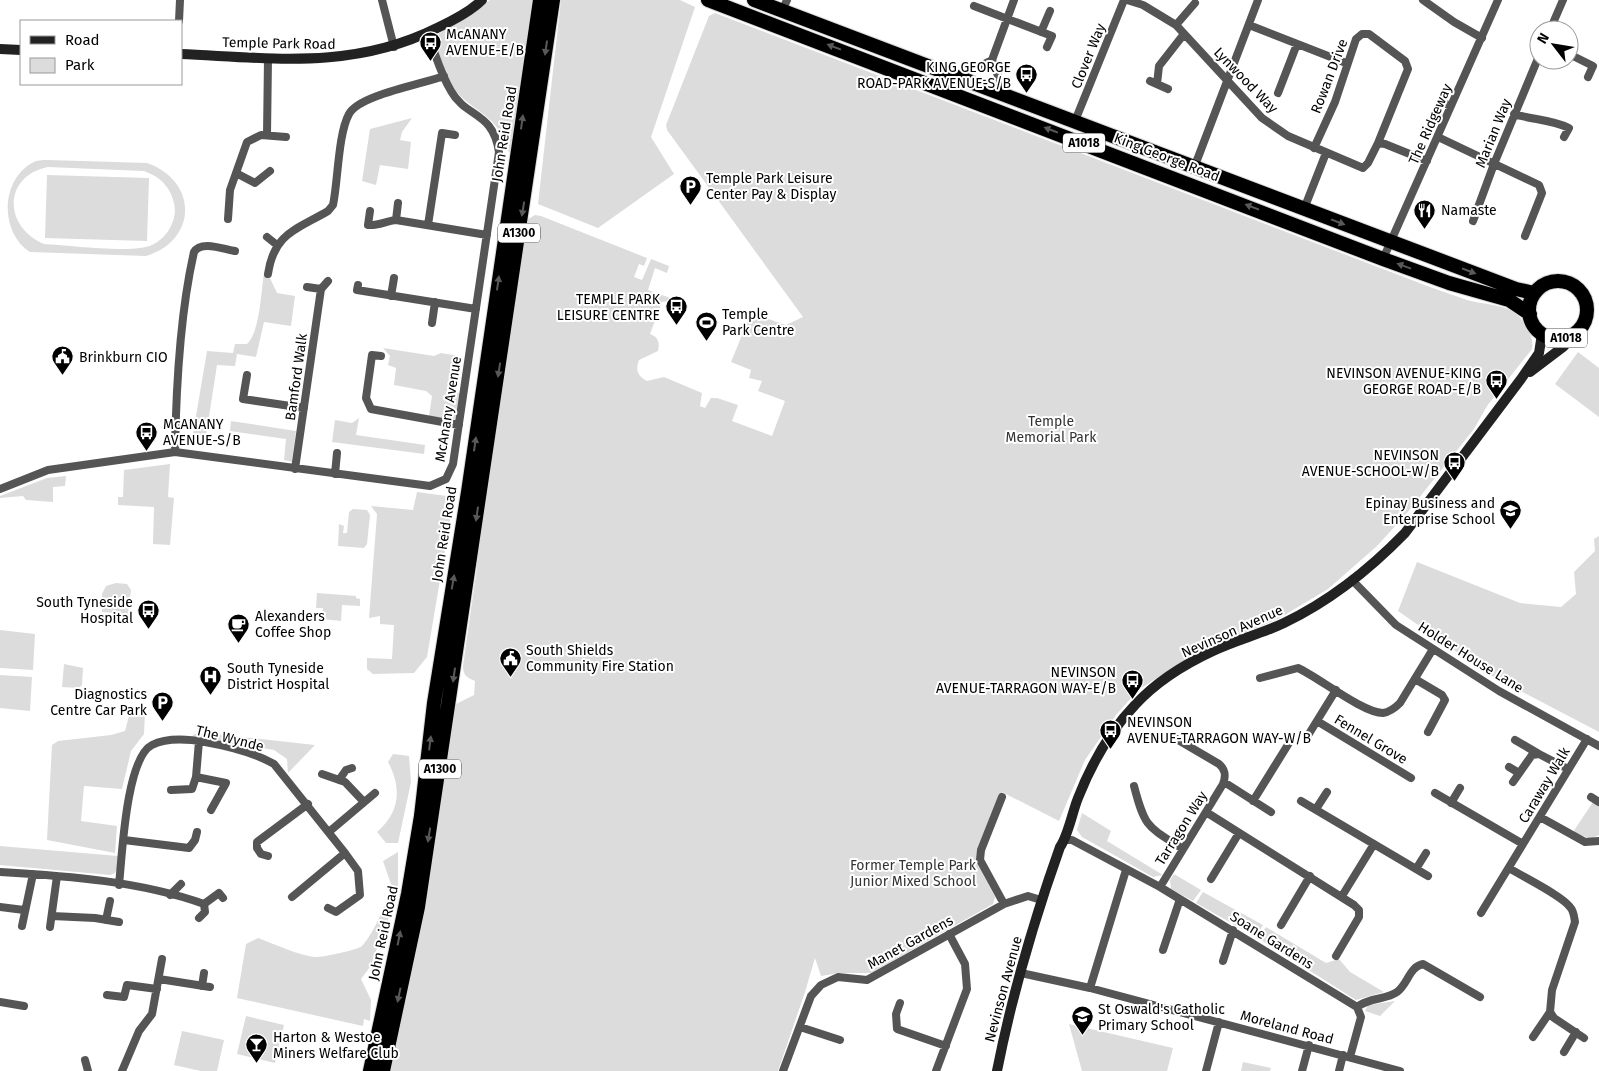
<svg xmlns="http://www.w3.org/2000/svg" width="1599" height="1071" font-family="'Fira Sans',sans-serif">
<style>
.green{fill:#dcdcdc;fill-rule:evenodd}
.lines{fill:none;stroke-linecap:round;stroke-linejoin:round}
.highway-casing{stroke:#dbdbdb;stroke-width:16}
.street{stroke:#555;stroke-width:8}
.secondary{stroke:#222;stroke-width:10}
.highway{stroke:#000;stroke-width:14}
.oneway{fill:#595959}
.labels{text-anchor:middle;stroke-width:4;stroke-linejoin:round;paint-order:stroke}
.shield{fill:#fff;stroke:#4c4c4c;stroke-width:1}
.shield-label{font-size:12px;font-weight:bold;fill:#000}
.poi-label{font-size:14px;fill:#000;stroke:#fff;text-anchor:start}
.street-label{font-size:14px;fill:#000;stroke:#fff}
.park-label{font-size:14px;fill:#333;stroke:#fff}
</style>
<rect width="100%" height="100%" fill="#fff"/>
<!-- green -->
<path class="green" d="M 490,0 L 533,0 L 511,152 L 503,150 C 506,119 471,111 456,91 C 446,79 437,56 434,41 L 438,34 Z
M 561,0 L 680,0 L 695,7 L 651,137 L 674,174 L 598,228 L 538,204 Z
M 715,13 L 1430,287 C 1442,291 1455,296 1467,300 C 1481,304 1497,304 1510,310 C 1522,316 1535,335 1532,349 L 1487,406 L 1474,429 L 1407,513 L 1377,546 L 1328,589 L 1278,619 L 1193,655 L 1138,690 L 1116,715 L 1085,760 L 1059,821 L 1002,792 L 979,848 L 978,865 L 995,897 L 993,904 L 871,973 L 839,973 L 821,976 L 815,958 L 805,992 L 778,1071 L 387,1071 L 434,846 L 456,704 L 474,695 L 475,681 C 467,678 463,675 463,666 L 477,567 L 473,566 L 525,221 L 535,215 L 541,216 L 647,258 L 644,266 L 639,264 L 634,277 L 642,280 L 651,259 L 669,266 L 667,273 L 655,268 L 648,290 L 676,300 L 662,302 L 650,334 C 658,337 660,342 658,351 L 639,360 C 635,371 638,376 647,381 L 664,377 L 702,393 L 700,406 L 705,408 L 711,398 L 717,398 L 738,405 L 732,421 L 772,436 L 785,401 L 758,391 L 762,381 L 749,378 L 751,370 L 731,362 L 751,313 L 786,325 L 803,317 L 667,130 L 666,125 L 709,16 Z
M 412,118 L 402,132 L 400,140 L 411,142 L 408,169 L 380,165 L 376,185 L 362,181 L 370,129 Z
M 48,160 L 147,163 C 198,181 198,240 146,256 L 30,252 C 0,233 0,181 32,163 C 36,160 43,160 48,160 ZM 48,167 L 144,171 C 161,177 170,187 174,203 C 178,220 167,238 152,245 C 134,254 67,245 44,244 C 3,227 3,176 48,167 Z
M 47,175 L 149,178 L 147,241 L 45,238 Z
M 264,273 L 268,274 L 277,293 L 295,296 L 291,326 L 264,322 L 256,357 L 237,354 L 235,366 L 217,365 L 206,436 L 193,434 L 207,351 L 233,353 L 235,344 L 247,344 C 260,332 261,292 264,273 Z
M 383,348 L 434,356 L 441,353 L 459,356 L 453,392 L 460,393 L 456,420 L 429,416 L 432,396 L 426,391 L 394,385 L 396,368 L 388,365 L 390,356 Z
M 1578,352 L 1599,368 L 1599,417 L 1555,384 Z
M 359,418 L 356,435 L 425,445 L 424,454 L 332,442 L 335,420 L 352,423 Z
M 231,421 L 296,431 L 292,462 L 284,460 L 286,439 L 230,431 Z
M 170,464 L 168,497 L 174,498 L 170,545 L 153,544 L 154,507 L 118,505 L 118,497 L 123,497 L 124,470 Z
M 66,476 L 65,486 L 53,487 L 53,502 L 26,500 L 23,496 L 0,498 L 0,496 L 47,478 Z
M 417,492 L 454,497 L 427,657 L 414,673 L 373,674 L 367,669 L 367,658 L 392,659 L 394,625 L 380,624 L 380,616 L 369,618 L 377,514 L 371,506 L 413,510 Z
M 353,509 L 367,510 L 370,515 L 367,544 L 364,548 L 338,546 L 339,524 L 344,526 L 343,533 L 347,533 L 349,512 Z
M 1599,536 L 1599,732 L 1490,675 L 1398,611 L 1417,562 L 1520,603 L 1561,607 L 1576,594 L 1574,572 L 1595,551 L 1594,539 Z
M 116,583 L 127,584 L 131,590 L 128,614 L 102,612 L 102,594 L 106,586 Z
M 317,593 L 356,596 L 356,598 L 360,599 L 360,606 L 342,605 L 341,621 L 322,619 L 323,608 L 316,608 Z
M 0,630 L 35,634 L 33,670 L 0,668 Z
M 64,664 L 83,668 L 82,685 L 79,688 L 62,687 Z
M 0,675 L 32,677 L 30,711 L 0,708 Z
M 130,712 L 145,713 L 144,734 L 131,751 L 122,789 L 84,786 L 81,821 L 117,826 L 115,853 L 47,840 L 52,745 L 58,741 L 111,735 L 125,731 Z
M 207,733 L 315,745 L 288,773 L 287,759 L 274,750 L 191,737 L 195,734 Z
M 393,754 L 409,756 L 411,782 L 398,843 L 386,843 L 377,832 C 400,812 402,788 388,762 Z
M 1593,802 L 1599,806 L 1599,835 L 1591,839 L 1573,832 Z
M 1082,813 L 1111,831 L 1107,841 L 1163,875 L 1153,877 L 1082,837 L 1077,830 Z
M 0,846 L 118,856 L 118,867 L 115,873 L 110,875 L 0,865 Z
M 398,852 L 398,893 L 370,967 L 361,979 L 371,1000 L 370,1021 L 364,1019 L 363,1026 L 237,998 L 246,944 L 258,938 C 274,944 298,955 314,957 C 319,958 358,950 362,946 C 376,930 384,906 392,887 L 383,861 Z
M 1174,874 L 1201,890 L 1193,901 L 1171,889 L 1170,880 Z
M 1203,892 L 1263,925 L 1256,937 L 1196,903 Z
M 1266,927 L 1326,963 L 1339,959 L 1350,972 L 1384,992 L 1356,1000 L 1258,938 Z
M 1395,1001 L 1380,1016 L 1365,1011 L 1368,1005 Z
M 246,1016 L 284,1025 L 275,1063 L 237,1054 Z
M 1069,1024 L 1173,1048 L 1167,1071 L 1082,1071 Z
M 182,1031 L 224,1040 L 217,1071 L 201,1071 L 174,1065 Z
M 1243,1062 L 1271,1068 L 1270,1071 L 1241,1071 Z"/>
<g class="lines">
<defs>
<path id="highway" d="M 708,0 L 1383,259 L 1449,283 L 1509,300 L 1530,314
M 754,0 L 1516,289 L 1534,293
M1529 310a29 29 0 1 1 58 0a29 29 0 1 1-58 0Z
M 370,1071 L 408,894 L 421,816 L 434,703 L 468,492 L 540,0
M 383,1071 L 418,907 L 553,0"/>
</defs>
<!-- highway casing -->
<use href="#highway" class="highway-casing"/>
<!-- street -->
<path class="street" d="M 382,0 L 394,47
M 1127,0 L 1143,5 L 1176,25 L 1262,118 L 1288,136 L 1363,168 L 1368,163 L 1378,143 L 1385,144 L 1427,161
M 1423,0 L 1454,22 L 1482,38
M 974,6 L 1052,36 L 1047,47
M 782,11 L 787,0
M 179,21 L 180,0
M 1176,25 L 1195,3
M 1249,25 L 1346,63
M 1550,30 L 1563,0
M 1041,32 L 1050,11
M 1569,54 L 1593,66 L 1588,77
M 992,60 L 1005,94
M 960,76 L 992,60 L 1014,0
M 1150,81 L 1168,89
M 1157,84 L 1159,66 L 1184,34
M 1278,93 L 1297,44
M 1440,102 L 1451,106
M 1514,114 C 1533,120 1550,119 1569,128 L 1564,137
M 1075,121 L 1124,0
M 267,135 L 268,58
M 1438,137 L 1539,185 L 1542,193 L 1525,236
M 1314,148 L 1335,102 L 1356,39 L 1362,34 L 1369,34 L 1405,61 L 1408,69 L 1378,143
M 1194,168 L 1258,0
M 236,173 L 255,183 L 270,171
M 1304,209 L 1326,153
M 370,211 L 368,225 C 378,226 386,221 396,220 L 487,235
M 228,219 L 230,190 L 247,142 L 261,135 L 286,137
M 396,220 L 398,203
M 1473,221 L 1494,164 L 1539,56
M 428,225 L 442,133 L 455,135
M 267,237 L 277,245
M 1383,259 L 1498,0
M 268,274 C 274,233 296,230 328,211 L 333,205 C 338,182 338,134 349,114 C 359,95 423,84 444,76
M 358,285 L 357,290 L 476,309
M 307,287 L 321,289 L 328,281
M 391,296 L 394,278
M 432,323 L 435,302
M 381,356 L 372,355 L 366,398 L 371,409 L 459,425
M 247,375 L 243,399 L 304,408
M 175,452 C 176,390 180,313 194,252 C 201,240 223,249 235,251
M 295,469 L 321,289
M 335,474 L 337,453
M 0,489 L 48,470 L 175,452 L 430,486 L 446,479 L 453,464 L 499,152 C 493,111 466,118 451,91 C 440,73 435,52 427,33
M 1353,581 L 1396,625 L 1499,691 L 1599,746
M 1260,678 L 1298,668 C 1318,677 1363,713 1383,713 C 1390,712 1395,708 1400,703 L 1433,649
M 1415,679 L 1442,695 L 1445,700 L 1428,732
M 1317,721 L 1411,778
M 1307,737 L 1336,690
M 1515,740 L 1539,754
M 1509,767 L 1519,773
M 322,774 L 345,782 L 364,802
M 196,777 L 226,783 L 211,810
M 339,780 L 346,770 L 352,768
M 1224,782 L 1271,812
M 1513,782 L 1532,755 L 1539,754 L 1568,769
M 1134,786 C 1145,828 1147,826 1183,849
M 171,790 L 192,789 L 196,777 L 199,741
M 1435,793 L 1523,844
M 1002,797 L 981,850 L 980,860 L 1004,904
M 1591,797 L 1599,802
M 1253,801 L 1289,743
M 1301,801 L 1428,876
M 1451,803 L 1460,788
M 1316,809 L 1327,792
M 1206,812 L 1354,905 L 1359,910 L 1359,917 L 1336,956
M 1540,817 L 1585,842 L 1599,841
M 330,831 L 375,793
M 124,840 L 189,848 L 195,840 L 197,832
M 1065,840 L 1072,840 L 1160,887 L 1357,1007 L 1361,1017 L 1350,1057
M 268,856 L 261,854 L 257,848 L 257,842 L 308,804
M 1509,868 C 1523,877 1561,895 1570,907 C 1574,911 1574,917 1575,922 L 1552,990 L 1550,1012
M 1416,869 L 1426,853
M 0,872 C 67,876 140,881 204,904 L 219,893 L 223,898
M 1211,879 L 1239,833
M 119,885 C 122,857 126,758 152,745 C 168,737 188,739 205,742 C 228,746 253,752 274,764 L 345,853
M 1160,887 L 1223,784 C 1226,776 1226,770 1219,764 L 1173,737
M 170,895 L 181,884
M 1342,896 L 1374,844
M 292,897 L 345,853 L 358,871 L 360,895 L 336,912 L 328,908
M 0,907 L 24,910
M 1481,913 L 1587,739
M 52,916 L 95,918 L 119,922
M 199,918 L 205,912 L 204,904
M 106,920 L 110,901
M 1281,925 L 1310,876
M 22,926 L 33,874
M 50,927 L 57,876
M 1163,950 L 1180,899
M 1223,961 L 1233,930
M 1021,973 L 1090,988 L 1400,1071
M 159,979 L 210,987
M 202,986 L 204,973
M 1090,988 L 1126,870
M 107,995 L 124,997 L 127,985 L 157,989
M 0,1002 L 24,1006
M 900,1003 L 896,1014 L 897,1029 L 946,1046
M 1357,1007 C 1370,997 1386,1000 1397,992 C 1408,984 1409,967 1423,964 L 1480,997
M 800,1027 L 840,1040
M 1533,1037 L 1550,1012 L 1554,1018 L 1584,1038
M 1564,1052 L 1576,1032
M 85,1060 L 88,1071
M 122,1071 L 139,1031 L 152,1014 L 162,959
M 783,1071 L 811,996 L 821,985 L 838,977 L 867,980 L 1004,904 L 1028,896 L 1041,900
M 936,1071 L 967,989 L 965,964 L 949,934
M 1206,1071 L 1219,1022
M 1302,1071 L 1309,1045
M 1339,1071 L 1343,1055"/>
<!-- secondary -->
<path class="secondary" d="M 0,49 L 21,50
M 181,54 C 272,58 353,70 437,28 C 452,21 470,12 482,0
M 1530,372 L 1563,347 L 1575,334
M 997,1071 C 1012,995 1034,920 1060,847 C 1068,836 1072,813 1078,798 C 1091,765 1110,731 1135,705 C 1156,682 1185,664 1213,651 C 1236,640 1261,634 1284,623 C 1330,601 1369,570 1405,533 L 1521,379 L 1539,353 L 1542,334"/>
<!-- highway -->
<use href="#highway" class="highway"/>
</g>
<!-- one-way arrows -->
<defs><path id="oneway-solid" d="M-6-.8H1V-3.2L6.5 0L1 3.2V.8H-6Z" transform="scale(1.25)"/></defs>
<g class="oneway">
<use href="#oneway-solid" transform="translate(834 47) rotate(-159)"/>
<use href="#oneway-solid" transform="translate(546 48) rotate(98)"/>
<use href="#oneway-solid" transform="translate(522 122) rotate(-82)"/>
<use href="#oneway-solid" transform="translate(1051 130) rotate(-159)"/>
<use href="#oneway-solid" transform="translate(1252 207) rotate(-159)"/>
<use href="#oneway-solid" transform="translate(523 209) rotate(99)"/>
<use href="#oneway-solid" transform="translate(1338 222) rotate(21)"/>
<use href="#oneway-solid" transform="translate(1404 266) rotate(-160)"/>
<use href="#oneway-solid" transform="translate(1469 271) rotate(21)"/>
<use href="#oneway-solid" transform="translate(498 283) rotate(-82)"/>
<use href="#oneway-solid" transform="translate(499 370) rotate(99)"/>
<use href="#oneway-solid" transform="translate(475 444) rotate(-82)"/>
<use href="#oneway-solid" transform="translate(477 514) rotate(98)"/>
<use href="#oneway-solid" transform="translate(453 582) rotate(-80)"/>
<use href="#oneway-solid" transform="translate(454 675) rotate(98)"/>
<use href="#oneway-solid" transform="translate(430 743) rotate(-83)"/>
<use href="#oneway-solid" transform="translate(429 835) rotate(99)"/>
<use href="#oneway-solid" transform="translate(399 938) rotate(-79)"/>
<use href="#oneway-solid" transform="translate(399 995) rotate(102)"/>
</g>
<!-- icons -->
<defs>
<symbol id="bus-pin" viewBox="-11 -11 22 30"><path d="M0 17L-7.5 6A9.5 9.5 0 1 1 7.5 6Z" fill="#000" stroke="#fff"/><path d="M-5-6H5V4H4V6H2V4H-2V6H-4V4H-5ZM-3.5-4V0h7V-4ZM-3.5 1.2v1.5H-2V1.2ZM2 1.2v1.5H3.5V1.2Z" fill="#fff"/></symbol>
<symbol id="parking-pin" viewBox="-11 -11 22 30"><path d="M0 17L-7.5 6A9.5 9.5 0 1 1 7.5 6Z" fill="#000" stroke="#fff"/><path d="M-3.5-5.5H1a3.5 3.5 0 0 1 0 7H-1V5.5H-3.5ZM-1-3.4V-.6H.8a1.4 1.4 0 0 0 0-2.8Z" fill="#fff"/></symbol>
<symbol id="restaurant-pin" viewBox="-11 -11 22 30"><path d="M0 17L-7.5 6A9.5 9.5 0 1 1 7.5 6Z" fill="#000" stroke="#fff"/><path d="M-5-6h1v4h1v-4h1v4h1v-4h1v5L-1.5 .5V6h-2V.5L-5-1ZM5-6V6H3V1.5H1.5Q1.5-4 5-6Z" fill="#fff"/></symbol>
<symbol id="stadium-pin" viewBox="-11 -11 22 30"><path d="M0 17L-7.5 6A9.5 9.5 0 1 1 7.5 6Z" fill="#000" stroke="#fff"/><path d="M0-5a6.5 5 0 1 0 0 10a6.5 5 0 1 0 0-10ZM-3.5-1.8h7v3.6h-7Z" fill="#fff"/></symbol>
<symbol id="civic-pin" viewBox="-11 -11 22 30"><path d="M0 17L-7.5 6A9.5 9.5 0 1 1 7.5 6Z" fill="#000" stroke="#fff"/><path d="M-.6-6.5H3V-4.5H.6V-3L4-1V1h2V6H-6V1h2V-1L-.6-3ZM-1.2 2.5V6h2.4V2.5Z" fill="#fff"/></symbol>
<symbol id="school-pin" viewBox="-11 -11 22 30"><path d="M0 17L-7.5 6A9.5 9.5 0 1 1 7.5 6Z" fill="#000" stroke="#fff"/><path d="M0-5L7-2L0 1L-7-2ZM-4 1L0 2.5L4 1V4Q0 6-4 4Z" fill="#fff"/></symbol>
<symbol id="cafe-pin" viewBox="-11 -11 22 30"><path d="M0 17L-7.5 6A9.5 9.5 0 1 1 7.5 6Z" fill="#000" stroke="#fff"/><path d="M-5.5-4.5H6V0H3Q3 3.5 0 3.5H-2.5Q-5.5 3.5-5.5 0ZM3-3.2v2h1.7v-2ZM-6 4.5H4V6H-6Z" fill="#fff"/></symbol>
<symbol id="hospital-pin" viewBox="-11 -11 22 30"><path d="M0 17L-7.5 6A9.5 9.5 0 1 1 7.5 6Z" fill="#000" stroke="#fff"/><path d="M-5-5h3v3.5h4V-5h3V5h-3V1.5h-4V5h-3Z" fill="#fff"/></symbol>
<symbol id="bar-pin" viewBox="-11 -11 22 30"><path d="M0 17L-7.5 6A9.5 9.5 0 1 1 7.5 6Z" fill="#000" stroke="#fff"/><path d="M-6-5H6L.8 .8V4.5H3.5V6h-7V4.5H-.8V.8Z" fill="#fff"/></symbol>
</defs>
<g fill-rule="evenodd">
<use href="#bus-pin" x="418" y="30" width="25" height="34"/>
<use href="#bus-pin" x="1014" y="62" width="25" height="34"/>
<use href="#parking-pin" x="678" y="174" width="25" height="34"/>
<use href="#restaurant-pin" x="1412" y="198" width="25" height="34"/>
<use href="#bus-pin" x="664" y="294" width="25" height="34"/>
<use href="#stadium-pin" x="694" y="310" width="25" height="34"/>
<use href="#civic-pin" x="50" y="344" width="25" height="34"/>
<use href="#bus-pin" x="1484" y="368" width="25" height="34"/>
<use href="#bus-pin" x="134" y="420" width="25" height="34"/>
<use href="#bus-pin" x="1442" y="450" width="25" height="34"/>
<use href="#school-pin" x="1498" y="498" width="25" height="34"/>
<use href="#bus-pin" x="136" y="598" width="25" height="34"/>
<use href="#cafe-pin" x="226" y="612" width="25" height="34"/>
<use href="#civic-pin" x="498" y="646" width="25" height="34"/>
<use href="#hospital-pin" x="198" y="664" width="25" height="34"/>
<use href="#bus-pin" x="1120" y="668" width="25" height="34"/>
<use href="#parking-pin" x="150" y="690" width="25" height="34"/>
<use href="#bus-pin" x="1098" y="718" width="25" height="34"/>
<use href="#school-pin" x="1070" y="1004" width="25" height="34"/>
<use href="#bar-pin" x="244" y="1032" width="25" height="34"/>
</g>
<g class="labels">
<!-- shield labels -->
<g class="shield">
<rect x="1063" y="133.5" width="42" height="19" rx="4"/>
<rect x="498" y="223.5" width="42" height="19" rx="4"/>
<rect x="1545" y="328.5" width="42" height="19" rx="4"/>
<rect x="419" y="759.5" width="42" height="19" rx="4"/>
</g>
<g class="shield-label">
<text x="1084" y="147">A1018</text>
<text x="519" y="237">A1300</text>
<text x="1566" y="342">A1018</text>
<text x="440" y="773">A1300</text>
</g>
<!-- poi labels -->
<g class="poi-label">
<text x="446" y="39">McANANY<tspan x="446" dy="16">AVENUE-E/B</tspan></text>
<text x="1011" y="72" text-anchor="end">KING GEORGE<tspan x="1011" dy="16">ROAD-PARK AVENUE-S/B</tspan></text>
<text x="706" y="183">Temple Park Leisure<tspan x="706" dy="16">Center Pay &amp; Display</tspan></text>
<text x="1441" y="215">Namaste</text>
<text x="660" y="304" text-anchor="end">TEMPLE PARK<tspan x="660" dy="16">LEISURE CENTRE</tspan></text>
<text x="722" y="319">Temple<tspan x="722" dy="16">Park Centre</tspan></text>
<text x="79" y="362">Brinkburn CIO</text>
<text x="1481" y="378" text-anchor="end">NEVINSON AVENUE-KING<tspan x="1481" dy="16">GEORGE ROAD-E/B</tspan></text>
<text x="163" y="429">McANANY<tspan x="163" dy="16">AVENUE-S/B</tspan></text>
<text x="1439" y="460" text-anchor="end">NEVINSON<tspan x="1439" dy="16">AVENUE-SCHOOL-W/B</tspan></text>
<text x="1495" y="508" text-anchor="end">Epinay Business and<tspan x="1495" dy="16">Enterprise School</tspan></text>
<text x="133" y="607" text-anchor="end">South Tyneside<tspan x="133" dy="16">Hospital</tspan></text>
<text x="255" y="621">Alexanders<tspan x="255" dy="16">Coffee Shop</tspan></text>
<text x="526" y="655">South Shields<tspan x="526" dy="16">Community Fire Station</tspan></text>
<text x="227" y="673">South Tyneside<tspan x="227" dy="16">District Hospital</tspan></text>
<text x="1116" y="677" text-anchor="end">NEVINSON<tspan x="1116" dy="16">AVENUE-TARRAGON WAY-E/B</tspan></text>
<text x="147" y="699" text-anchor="end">Diagnostics<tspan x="147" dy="16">Centre Car Park</tspan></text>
<text x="1127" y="727">NEVINSON<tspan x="1127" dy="16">AVENUE-TARRAGON WAY-W/B</tspan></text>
<text x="1098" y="1014">St Oswald's Catholic<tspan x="1098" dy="16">Primary School</tspan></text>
<text x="273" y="1042">Harton &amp; Westoe<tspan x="273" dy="16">Miners Welfare Club</tspan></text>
</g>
<!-- street labels -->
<g class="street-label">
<text transform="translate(279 43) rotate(1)" y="5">Temple Park Road</text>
<text transform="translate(1088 56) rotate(-68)" y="5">Clover Way</text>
<text transform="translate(1329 76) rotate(-69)" y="5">Rowan Drive</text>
<text transform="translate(1246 80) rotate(46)" y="5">Lynwood Way</text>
<text transform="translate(1430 124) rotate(-66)" y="5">The Ridgeway</text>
<text transform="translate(1493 133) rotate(-68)" y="5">Marian Way</text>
<text transform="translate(504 134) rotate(-81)" y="5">John Reid Road</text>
<text transform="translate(1167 157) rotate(21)" y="5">King George Road</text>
<text transform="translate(296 377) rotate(-82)" y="5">Bamford Walk</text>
<text transform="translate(448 409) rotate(-81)" y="5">McAnany Avenue</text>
<text transform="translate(444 534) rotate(-81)" y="5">John Reid Road</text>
<text transform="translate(1232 631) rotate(-24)" y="5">Nevinson Avenue</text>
<text transform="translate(1471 657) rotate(32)" y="5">Holder House Lane</text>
<text transform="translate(230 738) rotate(14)" y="5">The Wynde</text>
<text transform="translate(1371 739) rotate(31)" y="5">Fennel Grove</text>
<text transform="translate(1544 785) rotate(-59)" y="5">Caraway Walk</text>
<text transform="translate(1181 828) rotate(-58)" y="5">Tarragon Way</text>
<text transform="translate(383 933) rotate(-78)" y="5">John Reid Road</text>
<text transform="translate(1272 940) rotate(32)" y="5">Soane Gardens</text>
<text transform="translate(910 942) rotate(-29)" y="5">Manet Gardens</text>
<text transform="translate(1003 989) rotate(-75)" y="5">Nevinson Avenue</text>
<text transform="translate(1287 1027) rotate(15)" y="5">Moreland Road</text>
</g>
<!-- park labels -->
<g class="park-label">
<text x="1051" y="426">Temple<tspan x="1051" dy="16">Memorial Park</tspan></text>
<text x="913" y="870">Former Temple Park<tspan x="913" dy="16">Junior Mixed School</tspan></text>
</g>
</g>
<!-- legend -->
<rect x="20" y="20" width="162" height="65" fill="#ffffff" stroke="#999999"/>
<rect x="30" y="36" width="25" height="8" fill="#222222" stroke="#999999"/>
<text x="65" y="45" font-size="15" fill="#000000">Road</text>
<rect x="30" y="58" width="25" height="15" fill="#dcdcdc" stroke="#999999"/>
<text x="65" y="70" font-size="15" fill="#000000">Park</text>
<!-- north arrow -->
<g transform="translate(1554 45) rotate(301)"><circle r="24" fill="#ffffff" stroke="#999999"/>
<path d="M0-4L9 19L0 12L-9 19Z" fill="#000000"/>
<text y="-8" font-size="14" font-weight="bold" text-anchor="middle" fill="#000000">N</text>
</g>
</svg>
